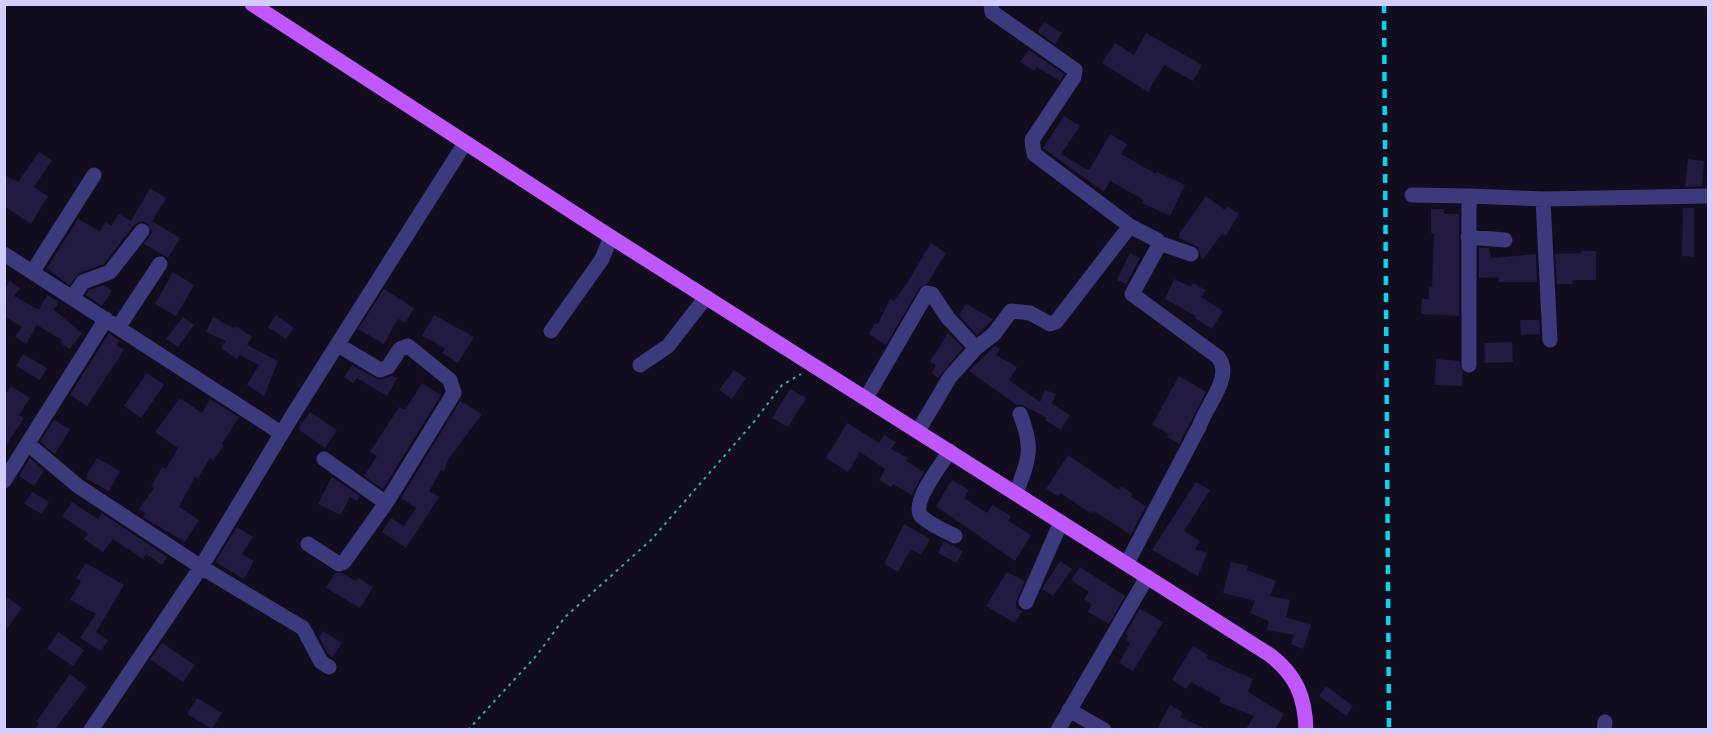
<svg xmlns="http://www.w3.org/2000/svg" width="1713" height="734" font-family="Overpass,sans-serif">
<style>
.building{fill:#221a40}
.lines{fill:none;stroke-linecap:round;stroke-linejoin:round}
.path{stroke:#31aea8;stroke-width:2;stroke-dasharray:3 4.5;stroke-linecap:butt}
.minor{stroke:#3d397d;stroke-width:15}
.major{stroke:#c057fa;stroke-width:15}
.rail{stroke:#07d5f0;stroke-width:4.5;stroke-dasharray:9 8;stroke-linecap:butt}
</style>
<rect width="100%" height="100%" fill="#110d1f"/>
<!-- building -->
<path class="building" d="M 1044,22 L 1062,33 L 1055,44 L 1038,32 Z
M 1146,33 L 1202,65 L 1193,81 L 1164,65 L 1148,92 L 1102,63 L 1115,43 L 1134,55 Z
M 1029,50 L 1064,74 L 1060,81 L 1037,67 L 1034,71 L 1020,62 Z
M 1064,116 L 1080,126 L 1061,154 L 1086,169 L 1089,170 L 1110,134 L 1127,144 L 1121,154 L 1156,174 L 1157,172 L 1185,185 L 1170,216 L 1142,203 L 1144,200 L 1110,181 L 1104,192 L 1043,148 Z
M 39,152 L 52,160 L 34,187 L 48,196 L 31,224 L 4,206 L 4,175 L 18,182 Z
M 1688,159 L 1704,161 L 1702,186 L 1685,187 Z
M 150,188 L 166,198 L 152,221 L 180,238 L 168,258 L 144,244 L 152,232 L 148,224 L 143,221 L 134,225 L 104,264 L 79,273 L 69,285 L 47,268 L 78,219 L 100,231 L 106,222 L 111,226 L 119,214 L 131,221 Z
M 1206,196 L 1225,210 L 1227,206 L 1239,214 L 1226,236 L 1222,234 L 1202,260 L 1198,247 L 1179,238 L 1179,234 Z
M 1683,208 L 1694,208 L 1694,257 L 1682,256 Z
M 1431,209 L 1444,209 L 1444,214 L 1459,214 L 1459,316 L 1421,314 L 1422,299 L 1429,299 L 1429,286 L 1432,287 L 1434,233 L 1431,233 Z
M 931,243 L 946,253 L 927,284 L 919,288 L 886,345 L 869,334 L 875,323 L 878,324 L 890,299 L 894,301 L 907,283 Z
M 1479,248 L 1489,248 L 1491,258 L 1536,254 L 1537,282 L 1499,282 L 1498,277 L 1479,278 Z
M 1581,251 L 1596,251 L 1596,280 L 1572,280 L 1573,284 L 1557,284 L 1555,254 L 1581,253 Z
M 1130,253 L 1140,258 L 1126,284 L 1117,280 Z
M 173,272 L 194,285 L 176,316 L 155,304 Z
M 1174,279 L 1191,287 L 1193,283 L 1206,290 L 1201,297 L 1223,311 L 1212,329 L 1195,318 L 1196,316 L 1165,299 Z
M 10,281 L 20,288 L 14,296 L 39,310 L 47,295 L 59,302 L 54,310 L 82,333 L 70,349 L 60,343 L 62,340 L 37,325 L 26,344 L 15,337 L 22,327 L 4,316 L 4,289 Z
M 104,285 L 112,291 L 102,306 L 86,295 L 89,290 Z
M 384,289 L 414,308 L 405,323 L 398,319 L 384,344 L 358,329 Z
M 966,304 L 993,319 L 977,335 L 959,315 Z
M 276,315 L 294,328 L 286,339 L 268,327 Z
M 434,315 L 474,337 L 458,363 L 442,353 L 445,348 L 422,336 Z
M 183,317 L 194,325 L 178,347 L 166,339 Z
M 213,317 L 234,328 L 236,326 L 252,337 L 247,345 L 278,361 L 264,396 L 247,385 L 259,365 L 240,355 L 237,359 L 221,348 L 226,341 L 206,332 Z
M 1520,320 L 1539,320 L 1540,334 L 1521,335 Z
M 109,333 L 120,341 L 117,345 L 124,350 L 87,406 L 70,395 Z
M 948,333 L 963,348 L 938,378 L 932,373 L 936,365 L 930,362 Z
M 1512,342 L 1513,362 L 1485,363 L 1484,343 Z
M 995,346 L 1000,349 L 996,355 L 1017,367 L 1009,380 L 1040,402 L 1045,390 L 1056,394 L 1052,404 L 1070,415 L 1061,430 L 1045,420 L 1047,418 L 1022,405 L 1017,405 L 969,371 Z
M 23,354 L 47,368 L 40,380 L 16,366 Z
M 1436,359 L 1459,361 L 1463,372 L 1462,386 L 1435,385 Z
M 352,365 L 379,380 L 392,376 L 397,378 L 387,396 L 357,378 L 353,383 L 344,377 Z
M 734,370 L 746,378 L 732,399 L 719,390 Z
M 147,373 L 164,385 L 141,418 L 124,406 Z
M 1179,376 L 1206,392 L 1179,444 L 1167,437 L 1169,434 L 1152,425 Z
M 422,383 L 441,395 L 383,489 L 364,476 L 377,456 L 370,452 L 399,407 L 405,410 Z
M 11,386 L 30,398 L 19,415 L 24,418 L 4,448 L 4,396 Z
M 790,389 L 806,398 L 788,427 L 772,418 Z
M 180,398 L 202,413 L 210,399 L 239,417 L 222,444 L 224,446 L 213,460 L 210,458 L 198,478 L 195,477 L 179,507 L 199,520 L 185,542 L 143,517 L 145,513 L 139,509 L 154,488 L 151,487 L 162,467 L 166,469 L 178,448 L 155,432 Z
M 460,401 L 482,414 L 448,460 L 444,471 L 441,470 L 429,491 L 439,497 L 406,548 L 382,532 L 391,518 L 404,526 L 416,508 L 401,498 Z
M 310,412 L 337,430 L 325,448 L 298,429 Z
M 54,420 L 70,429 L 55,454 L 40,442 Z
M 847,423 L 879,443 L 884,435 L 896,442 L 891,449 L 908,458 L 906,461 L 924,472 L 912,495 L 893,484 L 891,487 L 879,480 L 885,469 L 860,452 L 848,472 L 826,458 Z
M 1068,455 L 1119,490 L 1121,486 L 1133,494 L 1131,497 L 1146,506 L 1131,535 L 1094,511 L 1092,514 L 1060,493 L 1058,496 L 1046,489 Z
M 30,458 L 44,471 L 34,486 L 19,476 Z
M 97,458 L 120,471 L 109,491 L 85,478 Z
M 332,477 L 360,496 L 357,501 L 350,497 L 341,515 L 318,504 Z
M 952,480 L 969,490 L 964,498 L 987,513 L 992,505 L 1011,516 L 1008,521 L 1031,535 L 1015,561 L 936,506 Z
M 1196,482 L 1210,490 L 1184,531 L 1200,541 L 1195,549 L 1207,553 L 1198,576 L 1152,550 Z
M 32,492 L 49,502 L 42,514 L 24,504 Z
M 72,502 L 98,519 L 102,513 L 167,557 L 162,565 L 146,554 L 143,559 L 113,539 L 103,552 L 84,539 L 88,534 L 62,516 Z
M 904,524 L 930,539 L 921,555 L 911,549 L 898,572 L 884,564 Z
M 237,527 L 253,537 L 242,554 L 254,561 L 244,579 L 215,562 Z
M 944,541 L 963,551 L 957,563 L 938,553 Z
M 1060,561 L 1072,569 L 1053,596 L 1042,589 Z
M 1231,562 L 1248,566 L 1247,570 L 1276,581 L 1270,596 L 1290,600 L 1286,617 L 1311,625 L 1303,649 L 1291,644 L 1294,635 L 1267,630 L 1269,621 L 1250,613 L 1255,601 L 1223,593 Z
M 86,563 L 124,585 L 96,632 L 108,640 L 101,651 L 80,638 L 96,614 L 70,600 L 81,581 L 76,578 Z
M 1080,567 L 1125,596 L 1109,624 L 1088,612 L 1092,604 L 1084,599 L 1089,592 L 1071,580 Z
M 1007,572 L 1025,581 L 1016,602 L 1016,608 L 1022,611 L 1015,623 L 986,606 Z
M 335,573 L 342,573 L 356,581 L 358,578 L 373,587 L 360,608 L 326,588 Z
M 4,595 L 22,608 L 4,632 Z
M 1140,609 L 1163,622 L 1133,671 L 1119,663 L 1130,643 L 1126,640 L 1128,635 L 1125,634 Z
M 323,631 L 342,643 L 333,657 L 328,654 L 319,637 Z
M 58,632 L 84,650 L 73,666 L 47,649 Z
M 162,643 L 195,665 L 183,682 L 150,659 Z
M 1193,646 L 1208,655 L 1206,658 L 1253,679 L 1248,692 L 1284,714 L 1275,729 L 1246,729 L 1254,716 L 1219,702 L 1221,698 L 1191,682 L 1186,689 L 1172,680 Z
M 70,674 L 87,687 L 55,729 L 35,729 L 39,724 L 36,722 Z
M 1326,686 L 1353,706 L 1346,716 L 1319,696 Z
M 197,698 L 222,713 L 212,729 L 187,714 Z
M 1170,705 L 1182,712 L 1180,717 L 1206,729 L 1157,729 Z"/>
<g class="lines">
<!-- path -->
<path class="path" d="M 468,730 L 537,655 L 565,617 L 651,540 L 753,423 L 782,385 L 801,374"/>
<!-- minor -->
<path class="minor" d="M 991,4 L 992,12 L 1075,70 L 1074,77 L 1032,140 L 1034,154 L 1130,226 L 1157,240 L 1158,247 L 1132,294 L 1218,357 C 1234,377 1206,405 1199,427 L 1127,563
M 1412,195 L 1469,196
M 1543,199 L 1550,340
M 1468,237 L 1505,240
M 1159,243 L 1191,254
M 4,254 L 281,433
M 33,271 L 94,175
M 72,298 L 83,282 L 110,272 L 142,231
M 119,326 L 160,264
M 551,331 L 602,259 L 611,237
M 640,365 L 668,346 L 706,297
M 1469,365 L 1469,196 L 1543,199 L 1708,196
M 866,398 L 927,293 L 932,294 L 948,318 L 976,348
M 918,431 L 950,377 L 976,348 L 994,334 L 1011,311 L 1030,313 L 1050,324 L 1056,322 L 1130,226
M 28,444 L 78,486 L 201,567 L 303,628 L 321,662 L 329,667
M 950,451 C 942,464 909,504 922,517 C 931,525 945,531 955,536
M 324,459 L 386,503
M 4,481 L 106,319
M 1016,493 C 1029,459 1034,449 1020,414
M 308,544 L 339,564 L 344,562 L 386,503 L 454,393 L 450,380 L 408,346 L 400,349 L 388,367 L 380,370 L 338,345
M 1026,602 L 1061,522
M 1069,710 L 1104,730
M 91,730 L 201,567 L 294,413 L 465,143
M 1058,730 L 1147,577
M 1604,730 L 1605,722"/>
<!-- major -->
<path class="major" d="M 252,4 L 611,237 L 1270,655 C 1296,675 1305,696 1306,730"/>
<!-- rail -->
<path class="rail" d="M 1384,4 L 1389,730"/>
</g>
<!-- border -->
<rect width="1713" height="734" fill="none" stroke="#d3cdfe" stroke-width="12"/>
</svg>
